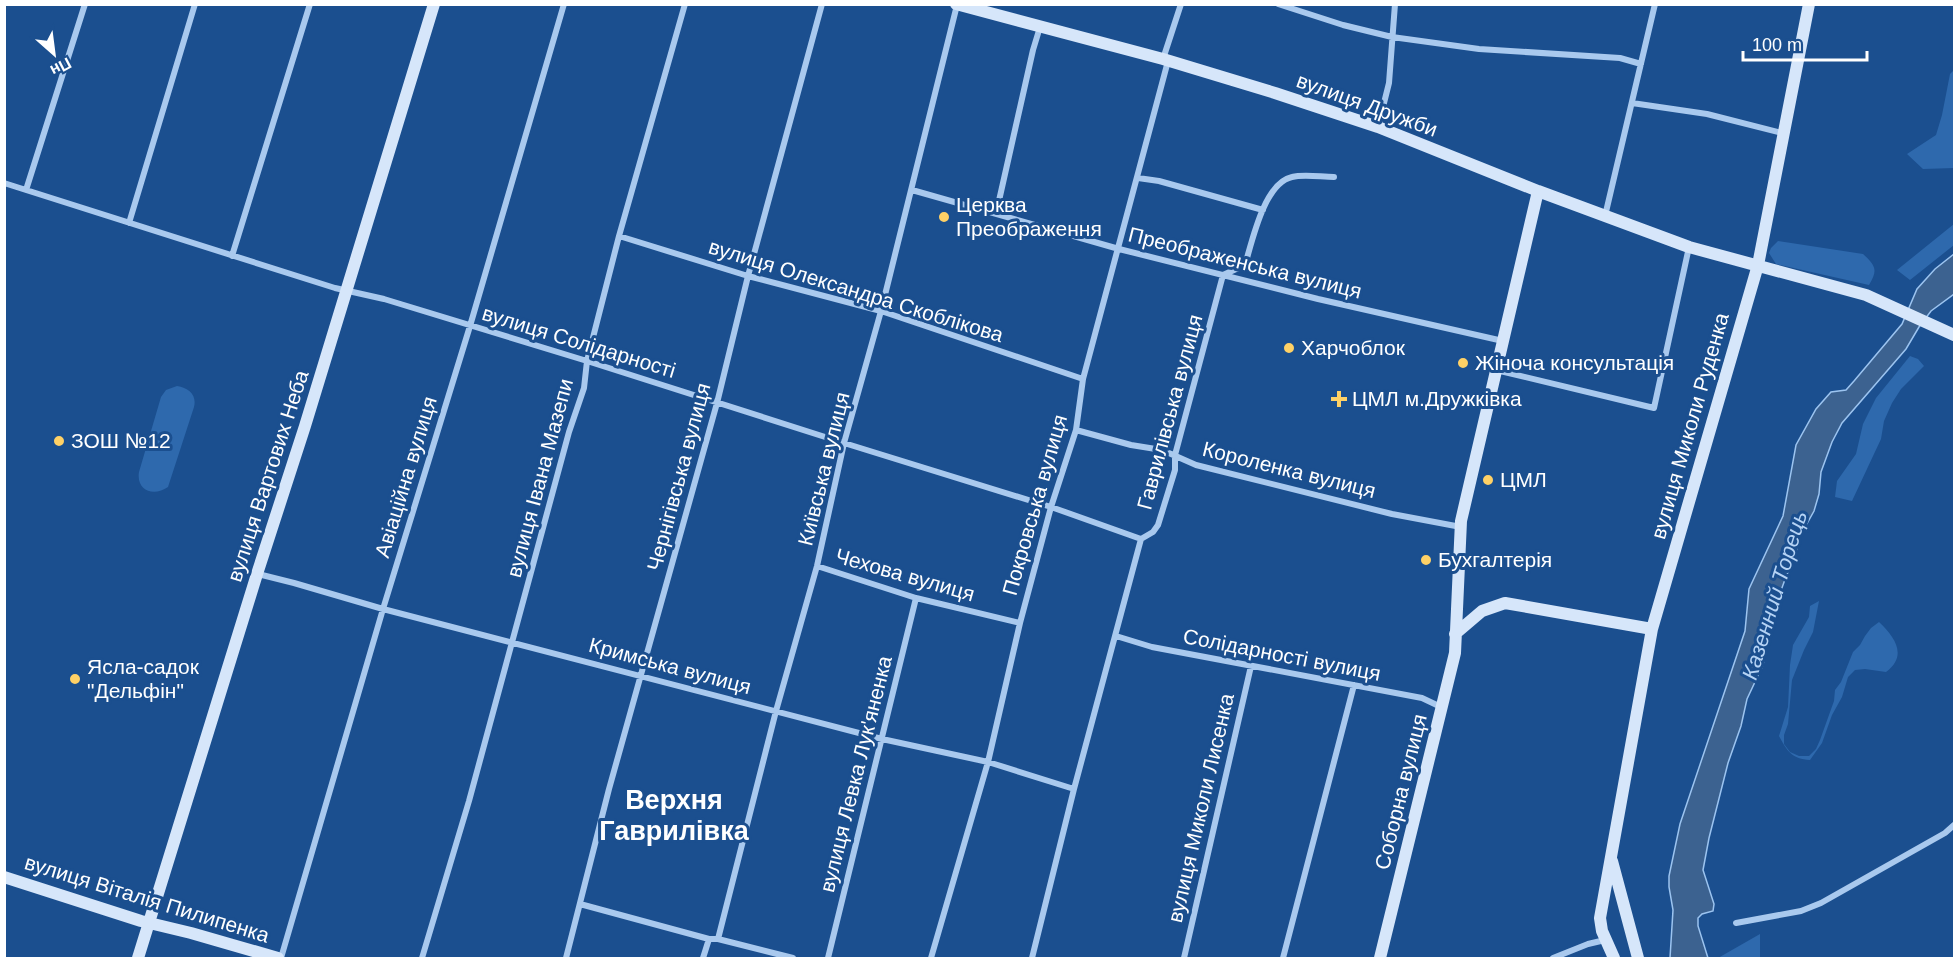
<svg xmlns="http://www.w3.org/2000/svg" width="1959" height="963" font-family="Helvetica,sans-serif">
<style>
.green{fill:#2e69ad}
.water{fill:#3c6290;stroke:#9cc4f0;stroke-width:1.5}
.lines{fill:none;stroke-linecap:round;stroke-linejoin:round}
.street{stroke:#a9c9ee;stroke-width:6}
.secondary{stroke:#d6e6fa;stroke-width:12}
.poi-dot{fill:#ffd166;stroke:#1b4f8f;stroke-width:2}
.labels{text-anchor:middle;stroke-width:6;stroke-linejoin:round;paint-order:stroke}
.street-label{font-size:21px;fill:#fff;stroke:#1b4f8f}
.poi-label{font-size:21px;fill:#fff;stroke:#1b4f8f;text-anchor:start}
.water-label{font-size:22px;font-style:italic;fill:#b5d3f5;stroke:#1b4f8f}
.district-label{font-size:27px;font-weight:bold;fill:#fff;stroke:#1b4f8f}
</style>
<rect width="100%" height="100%" fill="#1b4f8f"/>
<!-- green -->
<path class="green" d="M 1954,70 L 1954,168 L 1923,169 L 1907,154 L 1936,135 L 1942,115 L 1950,74 Z
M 1954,224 L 1954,245 L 1910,280 L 1897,270 Z
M 1778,241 L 1863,254 C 1876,266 1878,270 1869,285 L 1776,264 L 1769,253 L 1771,248 Z
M 1910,356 L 1918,359 L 1924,366 L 1901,389 L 1892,403 L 1884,421 L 1881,439 L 1852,501 L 1835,497 L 1837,481 L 1856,454 L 1863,424 L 1876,398 Z
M 177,386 C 189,388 197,395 194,407 L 168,487 C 154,497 136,491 139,472 L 161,397 L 166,390 Z
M 1819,601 L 1813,632 L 1804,650 L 1792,680 L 1788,724 L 1784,735 L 1784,744 L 1790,752 L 1799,756 L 1809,756 L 1816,749 L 1820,740 L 1834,701 L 1835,690 L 1841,682 L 1853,652 L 1860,645 L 1865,636 L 1871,628 L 1879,622 C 1895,637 1908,656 1886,672 L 1865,669 L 1855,670 L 1848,677 L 1842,697 L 1832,715 L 1822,743 L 1810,760 C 1792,759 1787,751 1779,736 L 1788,707 L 1790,665 L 1793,645 L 1809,617 L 1810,606 Z
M 1760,934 L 1760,958 L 1718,958 Z"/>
<!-- water -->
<path class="water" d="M 1954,254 L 1954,294 L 1931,311 L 1919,327 L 1906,349 L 1842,423 L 1832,442 L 1821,472 L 1819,494 L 1814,511 L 1799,538 L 1794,562 L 1787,574 L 1772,615 L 1763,665 L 1747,699 L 1741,726 L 1728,763 L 1709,838 L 1703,870 L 1714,904 L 1713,911 L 1702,914 L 1698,918 L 1698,926 L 1708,958 L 1670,958 L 1673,910 L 1669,887 L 1669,876 L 1680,824 L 1745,631 L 1749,589 L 1783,516 L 1796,445 L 1816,409 L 1831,392 L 1846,390 L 1854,381 L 1902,324 L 1917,289 L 1935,269 Z"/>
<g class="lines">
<!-- street -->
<path class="street" d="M 1278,4 L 1343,25 L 1392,37 L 1479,49 L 1620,58 L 1641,64
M 1163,59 L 1181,4
M 1632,103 L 1707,114 L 1782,133
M 1378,127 L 1389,83 L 1395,4
M 1138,178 L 1159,181 L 1263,210
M 4,183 L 335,288 L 384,299 L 587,361 L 844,443 L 1051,507 L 1141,539
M 26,190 L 85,4
M 912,190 L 1119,249 L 1318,299 L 1503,341
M 996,214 L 1033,50 L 1040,27
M 1605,216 L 1655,4
M 129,223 L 195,4
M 619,236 L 748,276 L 881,311 L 1083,379
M 232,256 L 310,4
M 1496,370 L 1654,408 L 1689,247
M 1076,430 L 1131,445 L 1162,450 L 1196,465 L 1392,514 L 1461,527
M 817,566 L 916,598 L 1020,623
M 258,574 L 294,583 L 383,609 L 882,739 L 988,762 L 1074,789
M 1116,636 L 1152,647 L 1422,698 L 1441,707
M 580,904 L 709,939 L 718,939 L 793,958
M 1736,923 L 1801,911 L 1821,903 L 1945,833 L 1954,825
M 718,939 L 776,711 L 817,566 L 844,443 L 881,311 L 957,5
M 281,958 L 383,609 L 470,326 L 564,4
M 422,958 L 469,801 L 569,432 L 584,388 L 587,361 L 619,236 L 685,4
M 566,958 L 609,789 L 717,403 L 748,276 L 822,4
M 703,958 L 709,939
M 828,958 L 916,598
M 931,958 L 988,762 L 1020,623 L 1051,507 L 1076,430 L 1083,379 L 1168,61
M 1032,958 L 1074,789 L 1141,539 L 1153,532 L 1158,525 L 1175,470 L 1175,455 L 1223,275 L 1245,265 C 1252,242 1264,183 1292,177 C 1304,174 1321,177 1334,177
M 1184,958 L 1251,666
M 1283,958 L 1354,685
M 1553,958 L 1588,944 L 1605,940"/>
<!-- secondary -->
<path class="secondary" d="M 956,4 L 1163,59 L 1275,93 L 1378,127 L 1538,191 L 1689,247 L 1866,295 L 1954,335
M 1455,634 L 1482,611 L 1505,603 L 1652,629
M 1612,861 L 1638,958
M 4,877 L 141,921 L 191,933 L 278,958
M 138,958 L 257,574 L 305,426 L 434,4
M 1380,958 L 1455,653 L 1461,521 L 1538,191
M 1614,958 L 1602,931 L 1600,918 L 1652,629 L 1758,265 L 1809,4"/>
</g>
<!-- markers -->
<g class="poi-dot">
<circle cx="944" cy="217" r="6"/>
<circle cx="1289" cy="348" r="6"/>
<circle cx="1463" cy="363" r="6"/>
<path d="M1336 390h6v6h6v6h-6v6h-6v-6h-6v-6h6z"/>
<circle cx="59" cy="441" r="6"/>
<circle cx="1488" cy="480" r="6"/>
<circle cx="1426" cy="560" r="6"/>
<circle cx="75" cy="679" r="6"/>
</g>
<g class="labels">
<!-- street labels -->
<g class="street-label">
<text transform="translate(1367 105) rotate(20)" y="7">вулиця Дружби</text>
<text transform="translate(1245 263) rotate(14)" y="7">Преображенська вулиця</text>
<text transform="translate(856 291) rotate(17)" y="7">вулиця Олександра Скоблікова</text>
<text transform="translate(579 342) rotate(17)" y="7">вулиця Солідарності</text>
<text transform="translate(1170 412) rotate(-75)" y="7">Гаврилівська вулиця</text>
<text transform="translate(1690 426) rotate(-74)" y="7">вулиця Миколи Руденка</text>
<text transform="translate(824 469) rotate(-76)" y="7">Київська вулиця</text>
<text transform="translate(1289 470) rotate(14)" y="7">Короленка вулиця</text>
<text transform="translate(268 476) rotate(-72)" y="7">вулиця Вартових Неба</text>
<text transform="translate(406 477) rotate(-73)" y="7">Авіаційна вулиця</text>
<text transform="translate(679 477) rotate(-75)" y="7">Чернігівська вулиця</text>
<text transform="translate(540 478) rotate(-75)" y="7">вулиця Івана Мазепи</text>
<text transform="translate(1035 505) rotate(-74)" y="7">Покровська вулиця</text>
<text transform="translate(905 575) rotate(16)" y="7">Чехова вулиця</text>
<text transform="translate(1282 655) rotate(11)" y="7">Солідарності вулиця</text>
<text transform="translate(670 666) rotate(15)" y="7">Кримська вулиця</text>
<text transform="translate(856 774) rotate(-76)" y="7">вулиця Левка Лук'яненка</text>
<text transform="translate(1401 792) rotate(-76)" y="7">Соборна вулиця</text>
<text transform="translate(1201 808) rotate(-77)" y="7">вулиця Миколи Лисенка</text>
<text transform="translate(147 899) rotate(17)" y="7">вулиця Віталія Пилипенка</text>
</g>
<!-- poi labels -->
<g class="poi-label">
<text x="956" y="212">Церква<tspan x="956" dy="24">Преображення</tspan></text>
<text x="1301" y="355">Харчоблок</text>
<text x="1475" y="370">Жіноча консультація</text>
<text x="1352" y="406">ЦМЛ м.Дружківка</text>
<text x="71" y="448">ЗОШ №12</text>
<text x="1500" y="487">ЦМЛ</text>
<text x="1438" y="567">Бухгалтерія</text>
<text x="87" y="674">Ясла-садок<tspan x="87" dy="24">"Дельфін"</tspan></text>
</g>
<!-- water labels -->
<g class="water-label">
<text transform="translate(1774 595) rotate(-73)" y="8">Казенний Торець</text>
</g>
<!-- district labels -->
<g class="district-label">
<text x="674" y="809">Верхня<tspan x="674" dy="31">Гаврилівка</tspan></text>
</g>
</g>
<!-- border -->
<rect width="1959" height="963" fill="none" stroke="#ffffff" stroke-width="12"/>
<!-- north arrow -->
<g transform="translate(54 54) rotate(152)" stroke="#1b4f8f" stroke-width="4.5" paint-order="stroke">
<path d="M0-4.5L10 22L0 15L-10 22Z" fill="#ffffff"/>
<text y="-9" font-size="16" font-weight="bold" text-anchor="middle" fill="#ffffff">Пн</text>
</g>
<!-- scale -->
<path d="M1743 51v9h124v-9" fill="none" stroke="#ffffff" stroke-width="3"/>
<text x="1752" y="51" font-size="18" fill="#ffffff" stroke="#1b4f8f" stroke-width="4.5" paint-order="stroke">100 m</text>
</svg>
